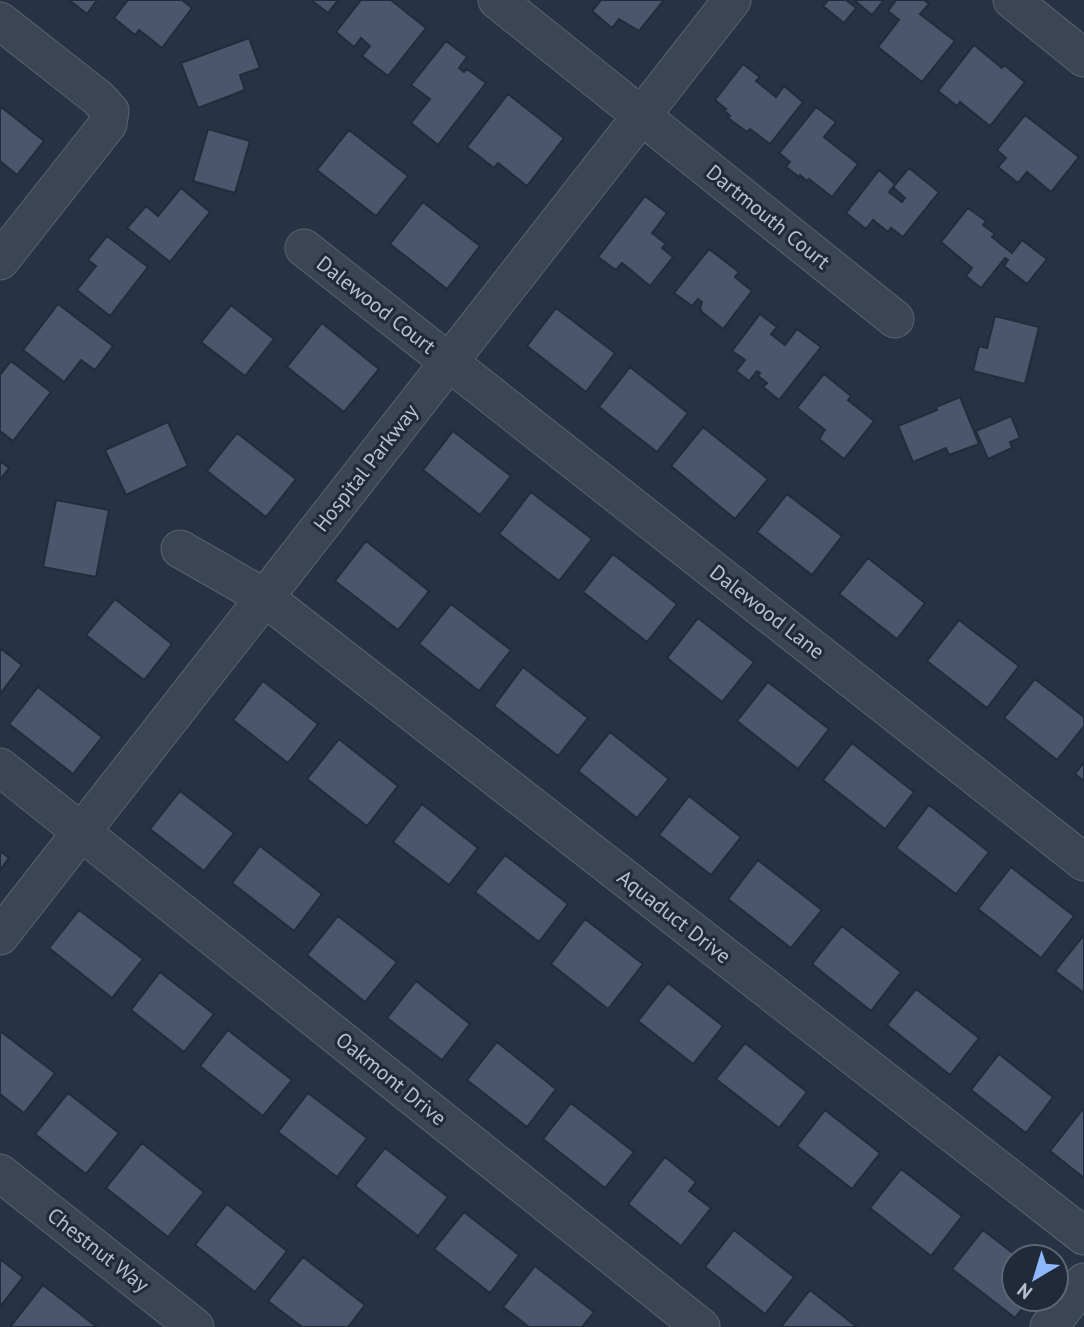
<svg xmlns="http://www.w3.org/2000/svg" width="1084" height="1327" font-family="'PT Sans',sans-serif">
<style>
.building{fill:#4a566b;stroke:#222c3c;stroke-width:2;fill-rule:evenodd}
.lines{fill:none;stroke-linecap:round;stroke-linejoin:round}
.minor-casing{stroke:#5a6371;stroke-width:39}
.minor{stroke:#3b4554;stroke-width:37}
.labels{text-anchor:middle;stroke-width:6;stroke-linejoin:round;paint-order:stroke}
.street-label{font-size:21px;fill:#b9c0cd;stroke:#202a3a}
</style>
<rect width="100%" height="100%" fill="#263345"/>
<!-- building -->
<path class="building" d="M 69,0 L 97,0 L 87,14 Z
M 128,0 L 182,0 L 192,8 L 162,48 L 139,30 L 135,35 L 114,18 Z
M 311,0 L 338,0 L 328,13 Z
M 361,0 L 391,0 L 426,28 L 388,76 L 362,56 L 370,46 L 361,38 L 354,47 L 336,32 Z
M 601,0 L 664,0 L 639,31 L 619,19 L 612,28 L 592,11 Z
M 828,0 L 846,0 L 856,8 L 844,23 L 823,6 Z
M 854,0 L 884,0 L 872,15 Z
M 896,0 L 924,0 L 929,4 L 920,14 L 955,41 L 922,82 L 878,47 L 899,20 L 888,11 Z
M 249,38 L 260,68 L 240,75 L 245,90 L 198,108 L 181,63 Z
M 446,41 L 467,57 L 459,68 L 464,72 L 467,69 L 486,83 L 438,145 L 411,123 L 430,99 L 411,85 Z
M 974,45 L 1002,68 L 1004,65 L 1025,82 L 990,126 L 960,102 L 957,106 L 938,91 Z
M 743,64 L 760,77 L 756,81 L 776,97 L 784,86 L 803,102 L 770,144 L 750,129 L 747,132 L 728,118 L 730,116 L 724,110 L 726,109 L 715,100 Z
M 508,94 L 564,138 L 527,186 L 498,163 L 494,168 L 467,147 Z
M 0,106 L 44,141 L 17,175 L 0,161 Z
M 816,107 L 836,122 L 824,137 L 858,164 L 832,197 L 809,179 L 807,181 L 800,175 L 799,177 L 786,167 L 790,162 L 779,153 Z
M 1025,115 L 1079,157 L 1051,192 L 1027,172 L 1018,183 L 998,167 L 1006,158 L 997,150 Z
M 208,129 L 250,141 L 235,193 L 193,181 Z
M 349,130 L 408,176 L 376,216 L 317,170 Z
M 909,168 L 939,192 L 903,237 L 891,228 L 888,232 L 873,220 L 866,229 L 846,213 L 879,170 L 895,184 L 893,187 ZM 893,187 L 905,198 L 902,202 L 889,192 Z
M 181,188 L 210,212 L 170,262 L 127,228 L 146,206 L 158,216 Z
M 645,196 L 667,213 L 652,233 L 666,244 L 662,248 L 673,257 L 650,286 L 622,263 L 616,270 L 598,257 Z
M 423,202 L 480,246 L 447,289 L 390,244 Z
M 968,208 L 986,221 L 983,225 L 995,234 L 992,237 L 1012,253 L 1022,240 L 1047,259 L 1027,284 L 1004,266 L 1008,260 L 1005,258 L 981,288 L 966,276 L 972,268 L 941,242 Z
M 107,236 L 148,267 L 110,316 L 77,290 L 96,266 L 88,260 Z
M 709,249 L 739,272 L 735,277 L 752,291 L 723,329 L 702,312 L 700,308 L 702,302 L 698,299 L 692,306 L 674,293 Z
M 58,304 L 113,346 L 95,370 L 81,360 L 64,382 L 23,350 Z
M 231,305 L 274,339 L 245,376 L 201,342 Z
M 556,308 L 615,353 L 586,392 L 527,346 Z
M 760,314 L 777,327 L 771,334 L 785,345 L 797,329 L 821,347 L 779,400 L 763,387 L 767,383 L 758,376 L 760,373 L 757,371 L 749,381 L 736,371 L 745,360 L 732,351 Z
M 995,316 L 1039,327 L 1025,384 L 973,371 L 979,346 L 987,348 Z
M 322,323 L 379,369 L 344,412 L 287,367 Z
M 11,361 L 51,392 L 13,441 L 0,431 L 0,375 Z
M 630,367 L 688,413 L 657,452 L 599,407 Z
M 824,374 L 851,396 L 848,400 L 874,421 L 844,459 L 819,439 L 825,430 L 797,408 Z
M 960,397 L 979,444 L 949,455 L 946,448 L 913,462 L 898,426 L 937,410 L 936,407 Z
M 1011,416 L 1020,438 L 1010,442 L 1012,448 L 988,459 L 976,431 Z
M 168,422 L 188,466 L 126,495 L 105,450 Z
M 703,427 L 768,479 L 735,519 L 671,466 Z
M 453,431 L 511,476 L 480,515 L 423,470 Z
M 237,433 L 296,479 L 266,517 L 207,471 Z
M 0,461 L 9,468 L 0,480 Z
M 531,492 L 592,539 L 559,581 L 499,534 Z
M 787,494 L 842,536 L 812,575 L 757,532 Z
M 56,500 L 109,510 L 96,577 L 43,567 Z
M 366,541 L 429,591 L 398,630 L 335,581 Z
M 613,554 L 677,604 L 647,642 L 583,592 Z
M 868,558 L 925,603 L 897,639 L 839,594 Z
M 115,599 L 172,644 L 144,680 L 86,635 Z
M 451,604 L 511,650 L 479,691 L 419,644 Z
M 698,618 L 754,662 L 722,702 L 667,658 Z
M 959,620 L 1019,666 L 987,708 L 927,661 Z
M 0,648 L 22,665 L 0,694 Z
M 523,667 L 588,718 L 558,756 L 494,706 Z
M 1035,679 L 1084,717 L 1084,726 L 1057,760 L 1004,718 Z
M 263,681 L 318,724 L 288,763 L 233,720 Z
M 768,682 L 829,729 L 798,769 L 737,721 Z
M 38,687 L 102,737 L 73,774 L 9,724 Z
M 610,732 L 669,779 L 637,818 L 578,771 Z
M 339,739 L 398,786 L 367,826 L 307,779 Z
M 852,743 L 914,792 L 885,829 L 823,780 Z
M 1084,762 L 1084,781 L 1075,774 Z
M 180,791 L 234,833 L 204,871 L 150,829 Z
M 689,796 L 741,837 L 711,875 L 659,835 Z
M 422,804 L 478,848 L 449,885 L 393,842 Z
M 929,805 L 989,852 L 956,894 L 896,848 Z
M 260,846 L 322,894 L 294,931 L 232,883 Z
M 0,851 L 9,858 L 0,870 Z
M 505,855 L 568,904 L 539,942 L 475,892 Z
M 758,860 L 822,910 L 791,948 L 728,899 Z
M 1011,867 L 1074,916 L 1041,958 L 978,909 Z
M 79,910 L 143,959 L 112,998 L 49,948 Z
M 338,916 L 397,962 L 365,1002 L 307,955 Z
M 585,919 L 643,964 L 608,1009 L 551,964 Z
M 842,926 L 901,972 L 871,1011 L 812,964 Z
M 1084,935 L 1084,993 L 1055,971 Z
M 160,972 L 214,1014 L 184,1052 L 131,1010 Z
M 416,981 L 470,1024 L 442,1060 L 387,1018 Z
M 668,983 L 723,1026 L 693,1064 L 638,1021 Z
M 916,989 L 979,1038 L 950,1075 L 887,1025 Z
M 228,1030 L 292,1080 L 263,1116 L 200,1066 Z
M 0,1031 L 55,1073 L 24,1113 L 0,1094 Z
M 497,1042 L 556,1089 L 527,1127 L 467,1080 Z
M 745,1043 L 807,1092 L 779,1128 L 716,1079 Z
M 999,1054 L 1053,1097 L 1026,1133 L 971,1090 Z
M 68,1093 L 119,1133 L 86,1174 L 35,1134 Z
M 308,1093 L 367,1138 L 337,1177 L 278,1132 Z
M 571,1103 L 634,1152 L 605,1188 L 543,1139 Z
M 1083,1109 L 1084,1110 L 1084,1178 L 1050,1151 Z
M 825,1110 L 880,1153 L 852,1189 L 797,1146 Z
M 142,1143 L 204,1192 L 168,1237 L 106,1188 Z
M 385,1148 L 448,1197 L 418,1236 L 355,1186 Z
M 665,1157 L 696,1182 L 689,1191 L 711,1208 L 681,1246 L 628,1204 Z
M 901,1169 L 962,1216 L 931,1256 L 870,1208 Z
M 227,1204 L 287,1251 L 255,1292 L 195,1245 Z
M 464,1212 L 519,1255 L 490,1293 L 434,1249 Z
M 734,1230 L 794,1277 L 765,1314 L 705,1267 Z
M 983,1230 L 1018,1257 L 1014,1257 L 1014,1299 L 1030,1299 L 1015,1318 L 952,1269 Z
M 303,1257 L 365,1305 L 348,1327 L 302,1327 L 268,1301 Z
M 0,1259 L 23,1277 L 0,1307 Z
M 535,1266 L 594,1312 L 582,1327 L 529,1327 L 503,1307 Z
M 43,1285 L 97,1327 L 13,1327 L 11,1326 Z
M 810,1290 L 857,1327 L 781,1327 Z"/>
<g class="lines">
<defs>
<path id="minor" d="M 497,0 L 895,319
M 1012,0 L 1084,58
M 0,21 L 98,98 L 110,111 L 108,124 L 0,261
M 304,248 L 1084,862
M 180,549 L 264,597 L 1084,1236
M 0,767 L 701,1327
M 0,936 L 732,0
M 0,1173 L 195,1327
M 1049,1327 L 1084,1282"/>
</defs>
<!-- minor casing -->
<use href="#minor" class="minor-casing"/>
<!-- minor -->
<use href="#minor" class="minor"/>
</g>
<g class="labels">
<!-- street labels -->
<g class="street-label">
<text transform="translate(768 217) rotate(39)" y="7">Dartmouth Court</text>
<text transform="translate(376 305) rotate(38)" y="7">Dalewood Court</text>
<text transform="translate(366 468) rotate(-52)" y="7">Hospital Parkway</text>
<text transform="translate(767 612) rotate(38)" y="7">Dalewood Lane</text>
<text transform="translate(674 917) rotate(38)" y="7">Aquaduct Drive</text>
<text transform="translate(391 1079) rotate(39)" y="7">Oakmont Drive</text>
<text transform="translate(98 1250) rotate(38)" y="7">Chestnut Way</text>
</g>
</g>
<!-- north arrow -->
<g transform="translate(1035 1278) rotate(218)"><circle r="33" fill="#202a3a" stroke="#5d6675" stroke-width="2"/>
<path d="M0-5L12 26L0 18L-12 26Z" fill="#8fb7fc"/>
<text y="-10" font-size="19" font-weight="bold" text-anchor="middle" fill="#b9c0cd">N</text>
</g>
</svg>
